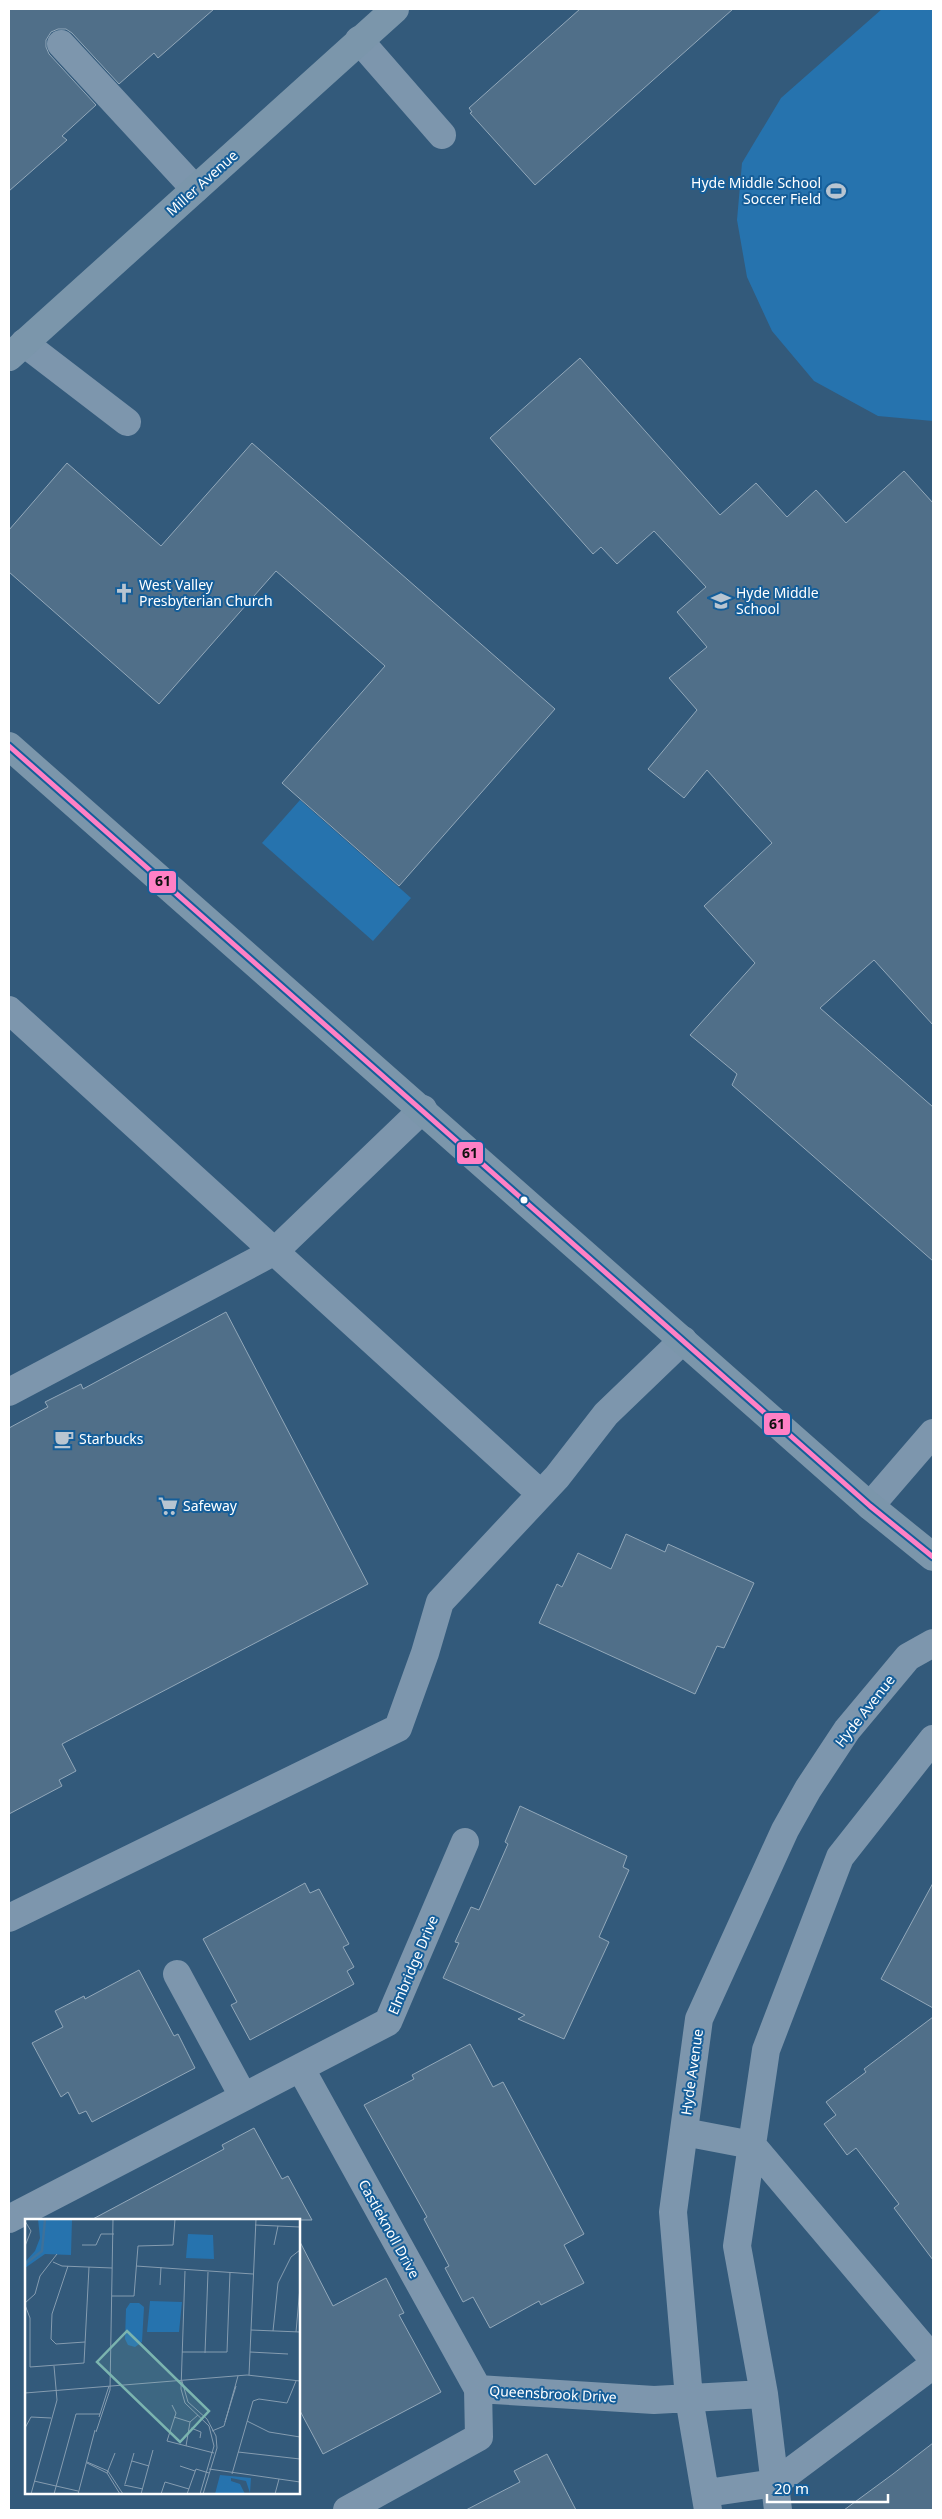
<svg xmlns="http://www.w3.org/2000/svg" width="942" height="2519" font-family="'Noto Sans',sans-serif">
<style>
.green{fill:#2673ae}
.building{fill:#506f89;stroke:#92a8ba}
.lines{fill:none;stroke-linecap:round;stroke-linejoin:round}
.minor{stroke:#7d96ad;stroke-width:28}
.major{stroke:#7b96ab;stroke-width:28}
.bus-1-casing{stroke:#155e99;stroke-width:9}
.bus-1{stroke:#ff80c5;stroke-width:5}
.bus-dot{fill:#fff;stroke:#155e99;stroke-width:2}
.labels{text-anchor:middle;stroke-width:4;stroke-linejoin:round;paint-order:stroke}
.street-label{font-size:14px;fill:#fff;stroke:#155e99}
.poi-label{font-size:14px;fill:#fff;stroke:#155e99;text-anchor:start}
.inset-river{fill:none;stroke:#3e719a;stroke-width:2.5}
.inset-road{fill:none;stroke:#859cb0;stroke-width:1}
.view{fill:#7bb4af;fill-opacity:0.15;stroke:#7bb4af;stroke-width:2.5}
.inset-edge{fill:none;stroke:#fff;stroke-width:2.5}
.line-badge{stroke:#155e99;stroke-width:2}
.pale-badge-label{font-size:14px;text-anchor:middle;font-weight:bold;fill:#111}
</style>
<rect width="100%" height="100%" fill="#335a7b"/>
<!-- green -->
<path class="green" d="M 882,9 L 933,9 L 933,421 L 878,416 L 814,381 L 772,331 L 747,277 L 737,220 L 742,163 L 781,98 Z
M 300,800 L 411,898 L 373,941 L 262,843 Z"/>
<!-- building -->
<path class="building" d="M 9,9 L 214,9 L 158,58 L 154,53 L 119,84 L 72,33 L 66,29 L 58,29 L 51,32 L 46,40 L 46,47 L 49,54 L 96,105 L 62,136 L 67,140 L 9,191 Z
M 580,9 L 733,9 L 535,185 L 470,113 L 472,112 L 469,108 Z
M 580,358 L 720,515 L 756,483 L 787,517 L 816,490 L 846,523 L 904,471 L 933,503 L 933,1025 L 874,960 L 820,1008 L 933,1107 L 933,1261 L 732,1085 L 737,1074 L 690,1035 L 755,963 L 704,906 L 772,843 L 707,770 L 684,798 L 648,769 L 697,710 L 669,678 L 707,647 L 677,612 L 706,587 L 654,531 L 617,564 L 601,547 L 593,554 L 490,438 Z
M 252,443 L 555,709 L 399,886 L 282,783 L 385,666 L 276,571 L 159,704 L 9,572 L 9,530 L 67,463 L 161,546 Z
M 226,1312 L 368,1584 L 62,1744 L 76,1771 L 59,1780 L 62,1786 L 9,1814 L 9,1428 L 48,1407 L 45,1402 L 81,1384 L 83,1389 Z
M 626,1534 L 665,1552 L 668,1544 L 754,1583 L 724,1648 L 717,1646 L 695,1694 L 539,1623 L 557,1584 L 562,1587 L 578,1553 L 611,1569 Z
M 520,1806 L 627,1856 L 623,1867 L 629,1870 L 599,1937 L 609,1942 L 564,2039 L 518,2019 L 525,2015 L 443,1978 L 459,1943 L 455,1942 L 471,1907 L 479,1910 L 508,1844 L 505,1842 Z
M 305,1883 L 310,1893 L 319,1889 L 349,1944 L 343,1947 L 354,1967 L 347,1971 L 354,1984 L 250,2040 L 231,2005 L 237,2002 L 203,1939 Z
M 933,1883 L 933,2008 L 881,1979 Z
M 139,1970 L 174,2036 L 178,2034 L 195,2068 L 92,2122 L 86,2111 L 79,2114 L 68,2092 L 61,2097 L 32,2043 L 63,2027 L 55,2011 L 84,1996 L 85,1999 Z
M 933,2017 L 933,2260 L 894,2208 L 899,2204 L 856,2148 L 847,2155 L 824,2124 L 836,2115 L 826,2102 L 866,2072 L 864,2069 Z
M 470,2044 L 493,2087 L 503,2082 L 584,2234 L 564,2245 L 584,2283 L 541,2305 L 539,2301 L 490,2328 L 473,2297 L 463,2302 L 445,2268 L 449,2266 L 424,2219 L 427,2217 L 364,2105 L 414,2079 L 412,2075 Z
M 254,2128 L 282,2179 L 288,2176 L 312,2220 L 91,2220 L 224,2149 L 222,2145 Z
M 299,2240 L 333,2306 L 386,2278 L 404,2313 L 399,2315 L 441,2392 L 323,2454 L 299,2409 Z
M 933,2443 L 933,2510 L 844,2510 L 893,2474 Z
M 547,2454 L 576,2510 L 466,2510 L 520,2482 L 514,2471 Z"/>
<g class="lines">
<!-- minor -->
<path class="minor" d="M 359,40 L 442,135
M 61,44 L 195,189
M 24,343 L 127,422
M 9,1010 L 541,1494
M 9,1392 L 275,1251 L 423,1109
M 870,1506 L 933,1433
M 9,1918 L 398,1728 L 425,1653 L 440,1602 L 557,1477 L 606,1414 L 683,1340
M 177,1974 L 243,2096
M 301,2069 L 478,2389
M 684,2132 L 752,2145 L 933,2359
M 9,2219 L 388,2022 L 465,1842
M 707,2493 L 775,2483 L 933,2365
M 347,2510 L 479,2437 L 478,2389 L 654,2400 L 764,2394
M 708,2510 L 689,2398 L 673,2212 L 699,2019 L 785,1830 L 808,1789 L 847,1730 L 908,1657 L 933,1643
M 778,2510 L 764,2394 L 737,2246 L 766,2050 L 840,1857 L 933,1739"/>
<!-- major -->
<path class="major" d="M 9,357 L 395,9
M 9,746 L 870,1506 L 933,1557"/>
<defs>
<path id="bus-1" d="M 9,746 L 870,1506 L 933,1557"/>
</defs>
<!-- bus-1 casing -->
<use href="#bus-1" class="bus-1-casing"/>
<!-- bus-1 -->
<use href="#bus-1" class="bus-1"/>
</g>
<!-- icons -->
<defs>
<symbol id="stadium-bare" viewBox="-9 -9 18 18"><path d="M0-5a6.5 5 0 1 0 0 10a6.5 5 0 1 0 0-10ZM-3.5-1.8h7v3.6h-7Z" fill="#b8c5d1" stroke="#155e99" stroke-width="2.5" paint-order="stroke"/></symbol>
<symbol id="church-bare" viewBox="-9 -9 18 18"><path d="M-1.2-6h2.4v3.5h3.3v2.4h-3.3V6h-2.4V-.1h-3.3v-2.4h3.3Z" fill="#b8c5d1" stroke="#155e99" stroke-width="2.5" paint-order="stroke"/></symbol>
<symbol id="school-bare" viewBox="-9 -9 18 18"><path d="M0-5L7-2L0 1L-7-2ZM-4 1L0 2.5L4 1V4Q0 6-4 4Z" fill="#b8c5d1" stroke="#155e99" stroke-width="2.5" paint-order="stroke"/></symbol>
<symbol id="cafe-bare" viewBox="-9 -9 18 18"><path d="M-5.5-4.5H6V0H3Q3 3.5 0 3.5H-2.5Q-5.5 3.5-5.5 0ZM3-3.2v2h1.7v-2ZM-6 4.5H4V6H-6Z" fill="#b8c5d1" stroke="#155e99" stroke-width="2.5" paint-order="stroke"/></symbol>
<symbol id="supermarket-bare" viewBox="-9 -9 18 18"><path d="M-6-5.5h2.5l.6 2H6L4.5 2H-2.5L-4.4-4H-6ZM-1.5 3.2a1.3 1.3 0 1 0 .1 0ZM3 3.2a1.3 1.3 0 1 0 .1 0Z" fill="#b8c5d1" stroke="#155e99" stroke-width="2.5" paint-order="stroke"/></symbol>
</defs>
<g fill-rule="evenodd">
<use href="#stadium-bare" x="822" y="177" width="28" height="28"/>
<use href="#church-bare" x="110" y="579" width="28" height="28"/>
<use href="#school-bare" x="707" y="587" width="28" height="28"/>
<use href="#cafe-bare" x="50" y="1425" width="28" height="28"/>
<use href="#supermarket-bare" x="154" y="1492" width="28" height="28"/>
</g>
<!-- markers -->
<circle class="bus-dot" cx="524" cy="1200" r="4.5"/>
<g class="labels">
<!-- street labels -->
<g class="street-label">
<text transform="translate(202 183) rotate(-42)" y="5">Miller Avenue</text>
<text transform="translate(865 1711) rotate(-52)" y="5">Hyde Avenue</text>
<text transform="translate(413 1965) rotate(-67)" y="5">Elmbridge Drive</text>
<text transform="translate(692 2072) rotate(-82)" y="5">Hyde Avenue</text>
<text transform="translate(389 2229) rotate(61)" y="5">Castleknoll Drive</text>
<text transform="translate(553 2394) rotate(3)" y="5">Queensbrook Drive</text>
</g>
<!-- poi labels -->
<g class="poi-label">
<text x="821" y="188" text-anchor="end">Hyde Middle School<tspan x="821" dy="16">Soccer Field</tspan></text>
<text x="139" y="590">West Valley<tspan x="139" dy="16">Presbyterian Church</tspan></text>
<text x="736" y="598">Hyde Middle<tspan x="736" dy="16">School</tspan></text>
<text x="79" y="1444">Starbucks</text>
<text x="183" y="1511">Safeway</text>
</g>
</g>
<!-- overview -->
<g transform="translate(25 2219)">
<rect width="275" height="275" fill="#335a7b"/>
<path d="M 13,0 L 47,0 L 46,36 L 20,35 L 0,49 L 0,43 L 10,32 L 15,19 ZM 163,15 L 188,16 L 189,40 L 161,39 ZM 125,82 L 157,83 L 154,113 L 122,113 ZM 105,84 L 114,84 L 119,88 L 117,123 L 110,128 L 103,126 L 100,120 L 101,90 ZM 195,256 L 226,259 L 225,274 L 221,262 L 206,259 L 206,262 L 215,265 L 220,275 L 190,275 Z" fill="#2673ae"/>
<path class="inset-river" d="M 0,45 L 17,32 L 20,0"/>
<path class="inset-road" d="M 0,2 L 6,12 L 0,27M 230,6 L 275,8M 57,26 L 71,26 L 76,15 L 89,15M 249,26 L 253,7M 28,43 L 37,47 L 87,49M 43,47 L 27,95 L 26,120 L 31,125 L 60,123M 111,47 L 228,55M 160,52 L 156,170 L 160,184 L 184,207 L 189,227 L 175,275M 135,66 L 136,48M 87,77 L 109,77 L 113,27 L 148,26 L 150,0M 0,84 L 10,75 L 15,57 L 32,35M 0,86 L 5,99 L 5,148 L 59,144 L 64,48M 226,111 L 275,113M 248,112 L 253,64 L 266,38 L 275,31M 271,113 L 275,68M 157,133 L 202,133 L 205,53M 225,133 L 263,135M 180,134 L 183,53M 224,156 L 231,0M 157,162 L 163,183 L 182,200 L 191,217 L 192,229 L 178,275M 0,174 L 222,156 L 275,162M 147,186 L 151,194 L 142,222 L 189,234M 74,198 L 84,167M 149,198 L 165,203M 222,202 L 244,213 L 275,218M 200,203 L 211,167M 0,209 L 6,198 L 26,199M 166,209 L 176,213 L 175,219M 187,212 L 199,207 L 213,157M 71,213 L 85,171 L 88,0M 161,227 L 165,203 L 173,196M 213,233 L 275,240M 107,242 L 124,247M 62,243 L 83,252 L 98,275M 62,244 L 82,254 L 95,275M 155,247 L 170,252M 184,250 L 275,263M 82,254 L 90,234M 207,255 L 228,182 L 234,180 L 262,184 L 271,162M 9,262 L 53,272M 100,265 L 109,234M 99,266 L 118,270M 6,275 L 32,181 L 29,147M 29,275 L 51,195 L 75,195M 53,275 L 70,211M 116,275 L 128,231M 136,275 L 140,263 L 164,270M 162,275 L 171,250 L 184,254M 250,275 L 254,260"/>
<path class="view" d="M 102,112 L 184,192 L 155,223 L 72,143 Z"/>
<rect width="275" height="275" class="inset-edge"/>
</g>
<g class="line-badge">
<rect x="148" y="870" width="29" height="24" rx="5" fill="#ff80c5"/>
<rect x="456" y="1141" width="28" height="24" rx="5" fill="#ff80c5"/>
<rect x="763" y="1412" width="28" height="24" rx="5" fill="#ff80c5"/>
</g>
<g class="pale-badge-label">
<text x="163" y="886">61</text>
<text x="470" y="1158">61</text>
<text x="777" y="1429">61</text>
</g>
<!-- border -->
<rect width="942" height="2519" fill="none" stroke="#ffffff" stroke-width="20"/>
<!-- scale -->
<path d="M767 2494v8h121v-8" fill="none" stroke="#ffffff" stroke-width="2.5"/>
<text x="774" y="2494" font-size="15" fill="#ffffff" stroke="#155e99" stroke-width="4" paint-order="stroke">20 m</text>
</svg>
